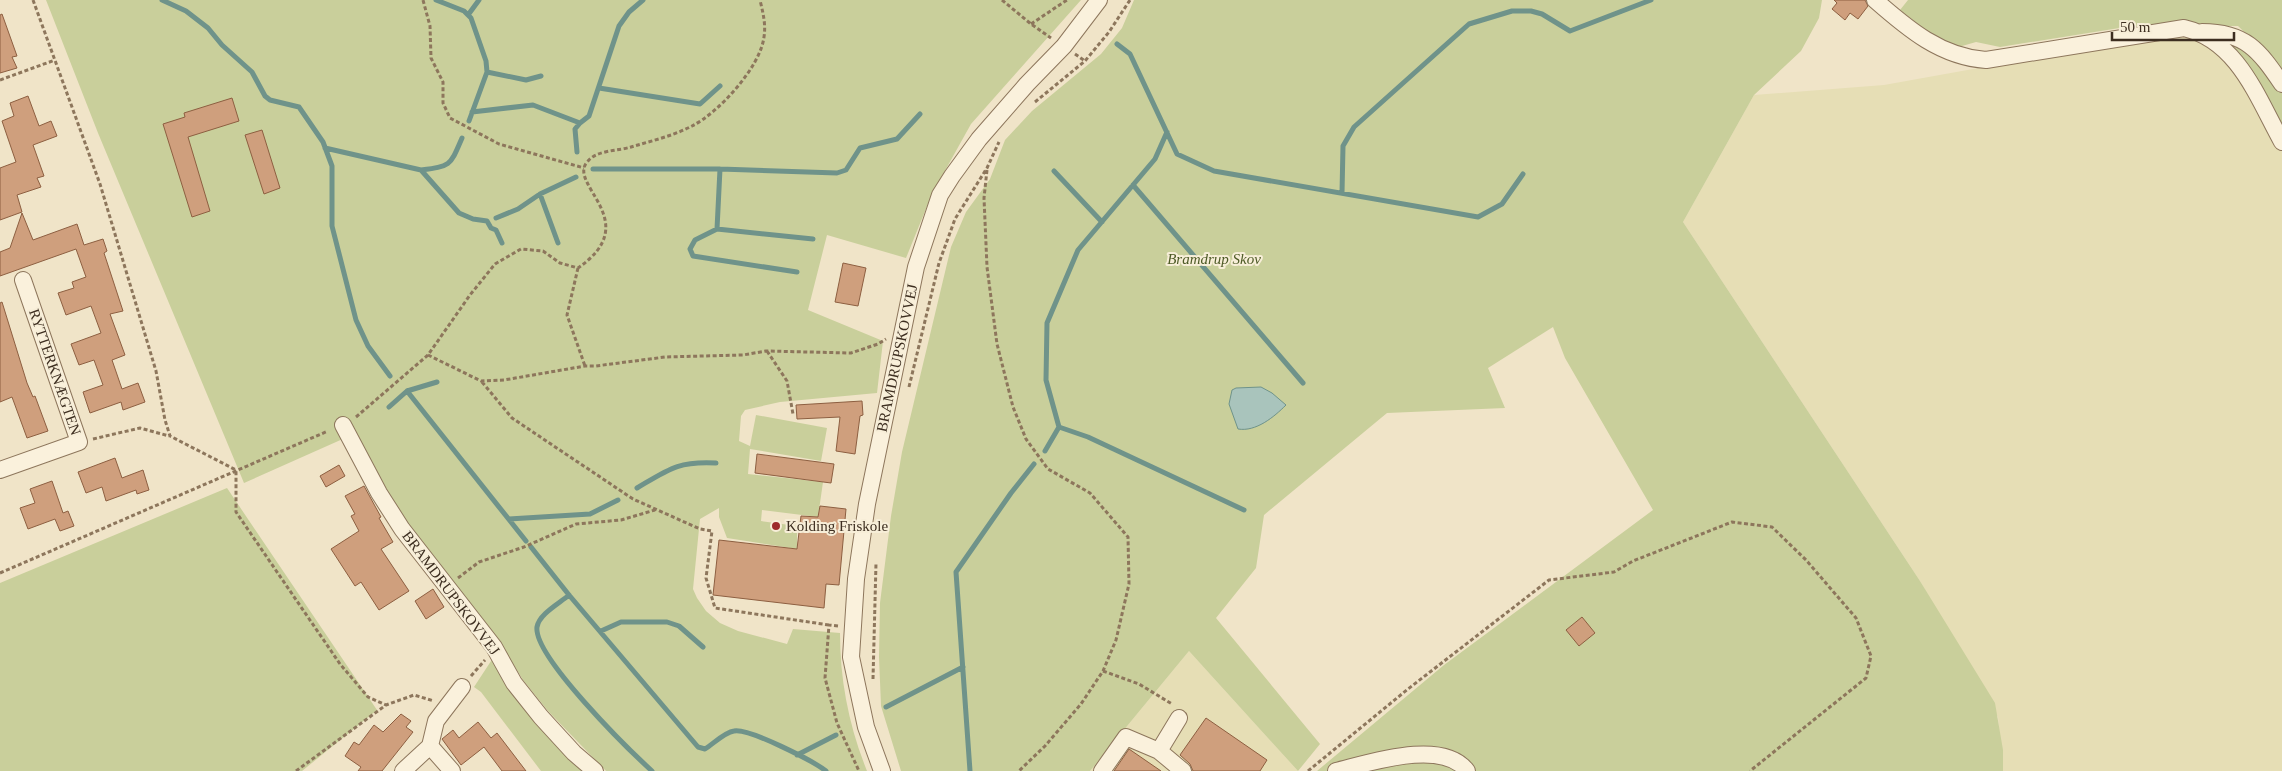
<svg xmlns="http://www.w3.org/2000/svg" width="2282" height="771" font-family="'Times New Roman',serif">
<style>
.farmland{fill:#e6deb5}
.green{fill:#c9cf9b}
.water{fill:#a9c4bc;stroke:#6f938a}
.lines{fill:none;stroke-linecap:round;stroke-linejoin:round}
.stream{stroke:#6f938a;stroke-width:5}
.building{fill:#cf9f7d;stroke:#8d5f41}
.minor-casing{stroke:#8d765c;stroke-width:18}
.path{stroke:#8d765c;stroke-width:3;stroke-dasharray:4 2.5;stroke-linecap:butt}
.minor{stroke:#faf1dc;stroke-width:16}
.poi-dot{fill:#9e2a2b;stroke:#f7eed8;stroke-width:2}
.labels{text-anchor:middle;stroke-width:4;stroke-linejoin:round;paint-order:stroke}
.park-label{font-size:15px;font-style:italic;fill:#4d5a26;stroke:#f7eed8}
.street-label{font-size:15px;fill:#3d2e20;stroke:#f7eed8}
.poi-label{font-size:15px;fill:#3d2e20;stroke:#f7eed8;text-anchor:start}
</style>
<rect width="100%" height="100%" fill="#f0e4c8"/>
<!-- farmland -->
<path class="farmland" d="M 2178,32 L 2217,42 L 2282,141 L 2282,771 L 2003,771 L 1998,717 L 1920,581 L 1683,222 L 1754,95 L 1884,85 Z
M 1189,651 L 1298,771 L 1090,771 Z"/>
<!-- green -->
<path class="green" d="M 46,0 L 1081,0 L 971,124 L 932,194 L 906,258 L 827,235 L 808,310 L 883,341 L 877,393 L 780,402 L 745,410 L 741,416 L 739,441 L 750,446 L 756,415 L 827,428 L 821,461 L 750,449 L 748,474 L 823,482 L 818,517 L 762,510 L 761,521 L 797,526 L 797,549 L 727,538 L 719,517 L 719,508 L 700,519 L 693,589 L 697,598 L 706,611 L 720,623 L 738,631 L 787,644 L 793,629 L 840,633 C 840,681 849,726 867,771 L 606,771 L 548,711 L 523,680 L 503,648 L 402,519 L 354,434 L 244,483 L 98,133 Z
M 1134,0 L 1822,0 L 1819,18 L 1801,51 L 1754,95 L 1683,222 L 1920,581 L 1995,703 L 2003,750 L 2003,771 L 1317,771 L 1444,665 L 1653,510 L 1565,358 L 1553,327 L 1488,368 L 1505,408 L 1387,413 L 1264,515 L 1256,568 L 1216,618 L 1320,744 L 1298,771 L 1189,651 L 1090,771 L 901,771 L 881,706 L 879,657 L 880,603 L 891,516 L 902,452 L 951,247 L 966,212 L 990,179 L 1005,140 L 1032,111 L 1101,54 L 1122,28 Z
M 1908,0 L 2282,0 L 2282,72 L 2269,56 L 2238,26 L 2132,26 L 2000,47 L 1976,42 L 1955,48 L 1937,39 L 1900,10 Z
M 2227,40 L 2240,43 L 2282,93 L 2282,137 Z
M 227,488 L 377,710 L 302,771 L 0,771 L 0,583 Z
M 493,658 L 584,771 L 541,771 L 481,692 L 474,687 Z"/>
<!-- water -->
<path class="water" d="M 1261,387 L 1272,393 L 1286,405 C 1274,417 1256,432 1238,429 L 1229,404 L 1232,390 L 1236,388 Z"/>
<g class="lines">
<!-- stream -->
<path class="stream" d="M 162,0 L 186,11 L 208,28 L 222,45 L 252,72 L 265,96 L 270,100 L 299,107 L 323,142 L 332,166 L 332,226 L 356,320 L 368,346 L 390,376
M 436,0 L 464,11 L 471,18 L 486,61 L 487,72 L 469,121
M 468,15 L 479,0
M 1117,44 L 1130,54 L 1177,154 L 1214,171 L 1478,217 L 1502,204 L 1523,174
M 487,72 L 526,80 L 541,76
M 599,88 L 700,104 L 720,86
M 472,112 L 533,105 L 580,123 L 589,116 L 619,26 L 629,12 L 643,0
M 1167,132 L 1155,159 L 1078,250 L 1047,323 L 1046,380 L 1059,427 L 1088,437 L 1244,510
M 325,148 L 421,170 L 459,213 L 473,219 L 487,221 L 491,228 L 496,230 L 502,243
M 577,152 L 575,129 L 580,123
M 593,169 L 720,169 L 837,173 L 846,170 L 860,148 L 897,139 L 920,114
M 720,169 L 717,229 L 695,240 L 690,249 L 693,256 L 797,272
M 421,170 C 451,166 450,166 462,138
M 1054,171 L 1102,222
M 1133,185 L 1303,383
M 1342,193 L 1343,146 L 1354,127 L 1469,24 L 1512,11 L 1531,11 L 1542,14 L 1570,31 L 1651,0
M 540,194 L 558,243
M 496,218 L 518,209 L 540,194 L 576,177
M 717,229 L 813,239
M 407,391 L 526,541
M 389,407 L 407,391 L 437,382
M 1045,451 L 1059,427
M 637,488 C 669,469 678,461 716,463
M 509,519 L 590,514 L 618,500
M 531,547 L 569,595 L 698,747 L 705,749 C 713,744 725,732 734,731 C 749,728 813,761 826,771
M 569,595 C 560,603 539,614 537,627 C 533,656 629,750 652,771
M 601,631 L 621,622 L 667,622 L 679,626 L 703,647
M 886,707 L 963,667
M 797,755 L 836,735
M 970,771 L 956,572 L 1011,493 L 1034,464"/>
</g>
<!-- building -->
<path class="building" d="M 1834,0 L 1865,0 L 1868,6 L 1858,19 L 1850,13 L 1845,20 L 1832,9 L 1837,3 Z
M 2,14 L 17,56 L 12,57 L 17,68 L 0,73 L 0,15 Z
M 28,96 L 39,126 L 51,121 L 57,136 L 33,145 L 44,176 L 37,178 L 41,187 L 17,195 L 22,212 L 0,220 L 0,168 L 16,162 L 2,121 L 14,116 L 10,103 Z
M 232,98 L 239,121 L 188,137 L 210,211 L 192,217 L 163,124 L 185,117 L 184,113 Z
M 262,130 L 280,188 L 264,194 L 245,135 Z
M 22,213 L 33,240 L 77,224 L 84,245 L 103,239 L 107,251 L 104,253 L 123,311 L 110,314 L 125,355 L 112,360 L 122,389 L 138,383 L 145,402 L 123,410 L 121,402 L 90,413 L 83,392 L 103,385 L 94,360 L 79,365 L 71,344 L 101,333 L 91,306 L 66,315 L 58,293 L 74,288 L 72,282 L 86,277 L 76,249 L 0,276 L 0,252 L 10,248 Z
M 843,263 L 866,268 L 858,306 L 835,302 Z
M 2,302 L 27,383 L 33,397 L 35,396 L 48,431 L 27,438 L 12,397 L 0,402 L 0,303 Z
M 862,401 L 863,415 L 860,416 L 855,454 L 836,451 L 840,417 L 797,419 L 796,405 Z
M 757,454 L 834,464 L 831,483 L 755,473 Z
M 115,458 L 122,478 L 143,470 L 149,490 L 137,494 L 136,490 L 106,501 L 102,487 L 86,493 L 78,472 Z
M 339,465 L 345,476 L 326,487 L 320,476 Z
M 52,481 L 63,513 L 68,511 L 74,526 L 60,531 L 55,519 L 28,529 L 20,508 L 35,503 L 30,489 Z
M 364,486 L 381,517 L 379,518 L 393,542 L 381,549 L 409,591 L 379,610 L 361,582 L 355,586 L 331,549 L 359,531 L 351,516 L 355,514 L 345,496 Z
M 820,506 L 846,509 L 839,585 L 826,584 L 824,608 L 713,595 L 719,540 L 797,549 L 801,516 L 818,517 Z
M 433,589 L 444,607 L 426,619 L 415,601 Z
M 1582,617 L 1595,633 L 1579,646 L 1566,630 Z
M 401,714 L 411,721 L 406,727 L 413,732 L 382,771 L 358,771 L 361,767 L 345,756 L 354,742 L 359,745 L 374,725 L 383,732 Z
M 1206,718 L 1267,760 L 1260,771 L 1193,771 L 1190,764 L 1180,755 Z
M 478,722 L 491,738 L 497,733 L 526,771 L 502,771 L 484,747 L 461,765 L 442,739 L 453,730 L 459,738 Z
M 1129,749 L 1161,771 L 1114,771 Z"/>
<g class="lines">
<defs>
<path id="minor" d="M 1875,0 C 1908,29 1941,57 1986,60 L 2184,28 C 2238,41 2257,97 2282,142
M 2202,32 C 2245,32 2259,50 2282,84
M 343,425 L 379,493 L 402,529 L 494,647 L 514,683 L 541,717 L 574,753 L 595,771
M 0,470 L 79,442 L 23,280
M 1179,718 L 1159,751 L 1183,771
M 430,746 L 436,721 L 462,687
M 403,771 L 430,746 L 452,771
M 882,771 L 866,727 L 851,657 L 856,579 L 867,504 L 916,267 L 940,195 L 952,176 L 979,139 L 1027,84 L 1064,46 L 1099,0
M 1102,771 L 1126,737 L 1159,751
M 1336,771 C 1369,763 1443,738 1467,771"/>
</defs>
<!-- minor casing -->
<use href="#minor" class="minor-casing"/>
<!-- path -->
<path class="path" d="M 33,0 L 100,184 L 156,371 L 165,420 L 170,436 L 236,470 L 236,512 L 340,664 L 368,697 L 386,705
M 423,0 L 430,26 L 431,58 L 443,82 L 443,103 L 450,118 L 499,144 L 584,168
M 1002,0 L 1031,24 L 1051,38
M 1031,24 L 1067,0
M 1075,54 L 1085,61
M 0,80 L 55,60
M 1035,102 L 1085,61 L 1109,32 L 1130,0
M 987,170 L 984,198 L 987,267 L 997,344 L 1013,407 L 1026,439 L 1048,469 L 1090,493 L 1128,537 L 1129,584 L 1116,640 L 1103,671 L 1081,704 L 1045,746 L 1019,771
M 578,268 L 567,315 L 585,366
M 767,351 L 787,381 L 793,414
M 428,355 L 481,381 L 504,380 L 585,366 L 596,366 L 665,357 L 743,355 L 766,351 L 851,353 L 878,344 L 886,339
M 482,382 L 512,418 L 633,499 L 700,529 L 712,531 L 706,578 L 715,608 L 829,625
M 909,387 L 939,263 L 955,219 L 987,168 L 999,142
M 356,417 L 428,355 L 470,295 L 495,264 L 521,249 L 543,251 L 560,263 L 578,268 C 646,221 565,184 588,161 C 597,150 618,151 631,147 C 651,141 673,136 692,126 C 718,113 760,68 764,37 C 766,24 763,13 760,0
M 93,439 L 140,428 L 169,436
M 0,573 L 328,431
M 458,578 L 479,562 L 524,547 L 576,524 L 621,520 L 655,510
M 838,626 L 829,625 L 825,678 L 837,723 L 859,771
M 1103,671 L 1139,684 L 1172,704
M 471,676 L 485,660
M 873,679 L 876,563
M 296,771 L 386,705 L 414,695 L 434,701
M 1308,771 L 1408,689 L 1549,580 L 1614,572 L 1633,561 L 1732,522 L 1772,527 L 1806,560 L 1856,618 L 1871,656 L 1866,678 L 1750,771"/>
<!-- minor -->
<use href="#minor" class="minor"/>
</g>
<!-- markers -->
<circle class="poi-dot" cx="776" cy="526" r="5"/>
<g class="labels">
<!-- park labels -->
<g class="park-label">
<text x="1214" y="264">Bramdrup Skov</text>
</g>
<!-- street labels -->
<g class="street-label">
<text transform="translate(897 358) rotate(-78)" y="5">BRAMDRUPSKOVVEJ</text>
<text transform="translate(55 372) rotate(71)" y="5">RYTTERKNÆGTEN</text>
<text transform="translate(451 593) rotate(53)" y="5">BRAMDRUPSKOVVEJ</text>
</g>
<!-- poi labels -->
<g class="poi-label">
<text x="786" y="531">Kolding Friskole</text>
</g>
</g>
<!-- scale -->
<path d="M2112 32v8h122v-8" fill="none" stroke="#3d2e20" stroke-width="2.5"/>
<text x="2120" y="32" font-size="15" fill="#3d2e20" stroke="#f7eed8" stroke-width="4" paint-order="stroke">50 m</text>
</svg>
